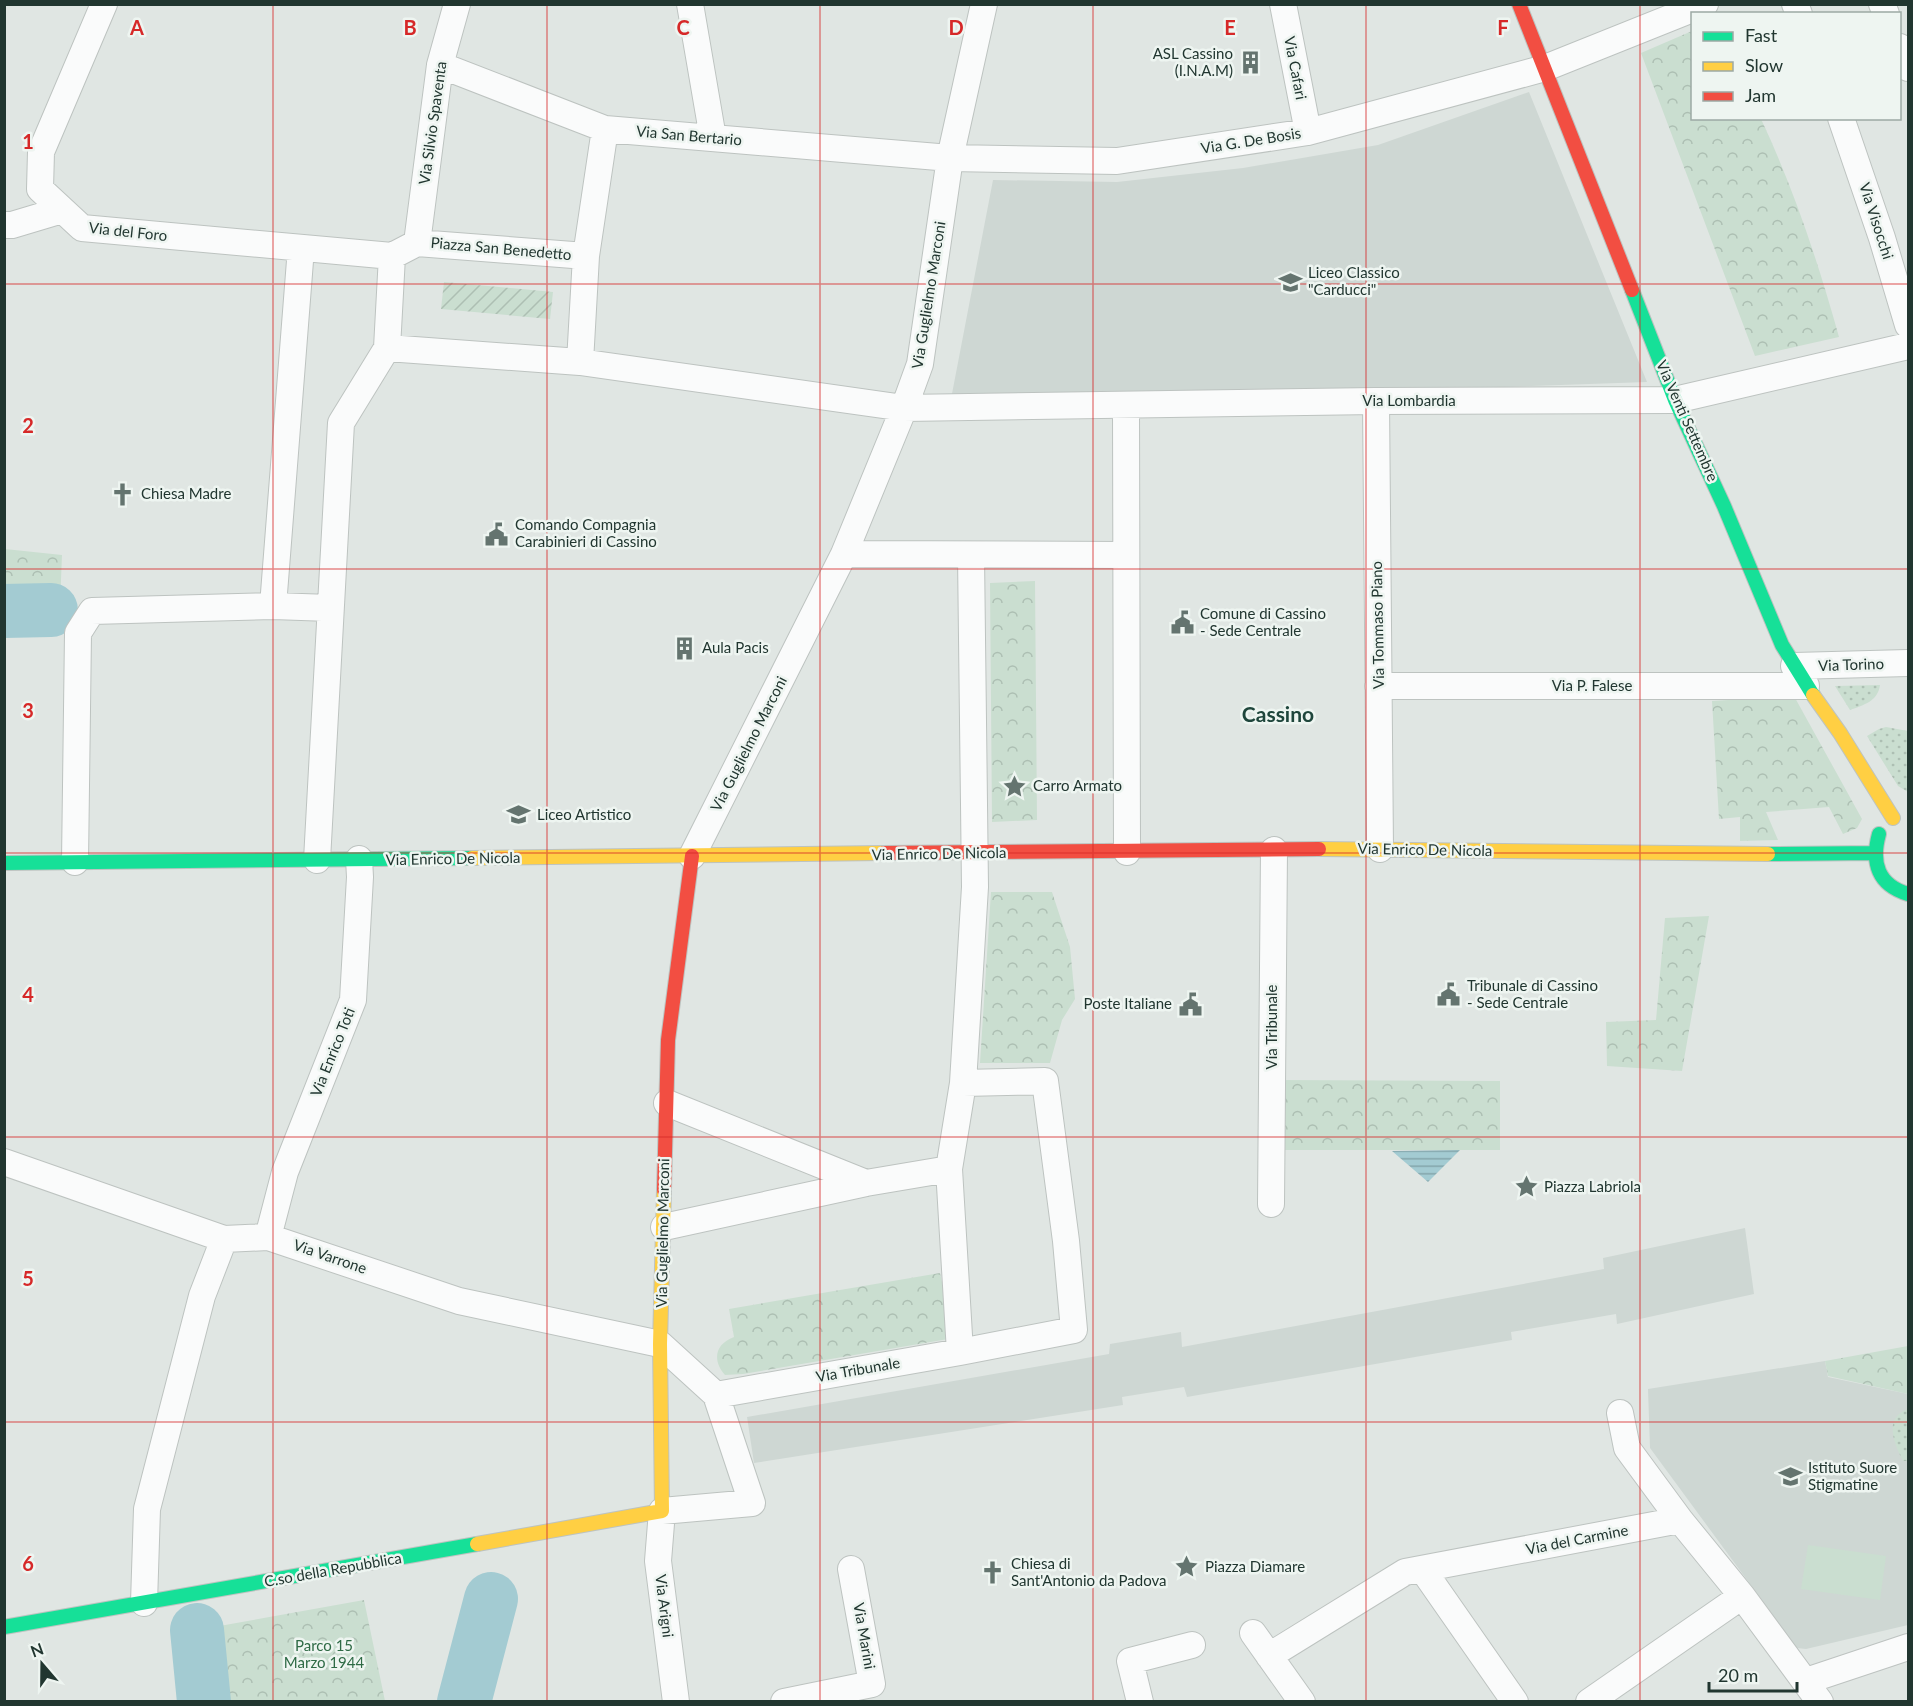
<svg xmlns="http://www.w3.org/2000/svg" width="1913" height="1706" font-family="Lato,sans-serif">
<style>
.built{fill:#ced7d3}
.grass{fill:url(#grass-dots)}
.park{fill:url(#park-crowns)}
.garden{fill:url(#garden-furrows)}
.pitch{fill:#caded0}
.water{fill:url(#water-rules)}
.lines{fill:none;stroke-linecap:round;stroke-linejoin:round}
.river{stroke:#a3cbd2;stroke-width:54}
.street-casing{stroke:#bdc3c0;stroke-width:28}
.fast-casing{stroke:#bdc3c0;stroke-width:16}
.slow-casing{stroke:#bdc3c0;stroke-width:16}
.jam-casing{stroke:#bdc3c0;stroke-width:16}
.street{stroke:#fafbfb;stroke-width:26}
.fast{stroke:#16e098;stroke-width:14}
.slow{stroke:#ffcf43;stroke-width:14}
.jam{stroke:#f24e42;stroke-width:14}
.grid{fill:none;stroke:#d62828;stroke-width:1.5;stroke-opacity:0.55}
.labels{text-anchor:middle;stroke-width:5;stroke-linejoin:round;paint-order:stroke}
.poi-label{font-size:15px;fill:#213630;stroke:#eef5f1;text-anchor:start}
.street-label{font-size:15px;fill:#213630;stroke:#eef5f1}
.park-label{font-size:15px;fill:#2e6a45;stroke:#eef5f1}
.district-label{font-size:21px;font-weight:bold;fill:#1f463c;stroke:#eef5f1}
.grid-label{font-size:20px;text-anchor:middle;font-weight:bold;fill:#d62828;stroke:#eef5f1;stroke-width:5;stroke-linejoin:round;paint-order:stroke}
</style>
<defs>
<pattern id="grass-dots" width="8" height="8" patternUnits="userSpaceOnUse" patternTransform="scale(1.5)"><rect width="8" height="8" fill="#caded0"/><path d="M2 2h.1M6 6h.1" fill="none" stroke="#adbfb3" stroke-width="1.8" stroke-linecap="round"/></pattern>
<pattern id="park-crowns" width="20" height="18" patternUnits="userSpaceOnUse" patternTransform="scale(1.5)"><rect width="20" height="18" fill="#caded0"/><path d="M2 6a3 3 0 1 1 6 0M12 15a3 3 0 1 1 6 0" fill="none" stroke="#adbfb3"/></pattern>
<pattern id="garden-furrows" width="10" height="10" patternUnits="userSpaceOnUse" patternTransform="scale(1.5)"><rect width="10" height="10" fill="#caded0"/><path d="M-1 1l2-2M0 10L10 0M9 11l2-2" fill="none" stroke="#adbfb3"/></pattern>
<pattern id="water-rules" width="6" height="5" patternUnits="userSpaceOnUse" patternTransform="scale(1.5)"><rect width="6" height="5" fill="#a3cbd2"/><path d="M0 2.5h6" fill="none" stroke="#84a6ab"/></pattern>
</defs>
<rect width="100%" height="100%" fill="#e0e6e3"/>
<!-- built -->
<path class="built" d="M 1529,92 L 1647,382 L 1129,400 L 951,399 L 993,180 L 1117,182 L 1243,168 L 1378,145 Z
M 1745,1228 L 1754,1294 L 1617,1324 L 1616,1314 L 1511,1332 L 1512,1340 L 1187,1397 L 1184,1387 L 1122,1397 L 1123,1405 L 754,1463 L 747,1417 L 1109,1354 L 1110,1344 L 1181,1332 L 1182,1347 L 1604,1269 L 1603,1258 Z
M 1825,1361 L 1828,1377 L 1908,1394 L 1908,1625 L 1806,1649 L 1797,1648 L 1650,1448 L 1648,1389 Z"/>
<!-- grass -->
<path class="grass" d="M 1880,685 C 1878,701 1864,705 1850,710 L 1835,686 Z
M 1886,727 L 1908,731 L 1908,792 L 1898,786 L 1867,736 L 1879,729 Z
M 1908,1409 L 1908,1461 L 1903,1461 C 1894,1443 1883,1418 1908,1409 Z"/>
<!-- park -->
<path class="park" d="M 1692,31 L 1692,118 L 1761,119 C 1794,189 1818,262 1839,337 L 1755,356 L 1641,53 Z
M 5,549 L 62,555 L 59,630 L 6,629 L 5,636 Z
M 1035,581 L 1037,820 L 992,822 L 990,583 Z
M 1794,696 L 1862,819 L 1857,828 L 1843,834 L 1829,807 L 1766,812 L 1778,840 L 1740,841 L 1740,817 L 1719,819 L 1712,701 Z
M 991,892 L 1052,892 L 1070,947 L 1075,999 L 1062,1020 L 1050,1063 L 980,1063 Z
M 1709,916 L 1682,1071 L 1607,1066 L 1606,1022 L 1656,1020 L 1665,918 Z
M 1277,1080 L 1500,1081 L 1500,1150 L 1276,1150 Z
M 940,1273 L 954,1338 L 743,1374 L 725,1375 C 712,1360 715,1344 734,1337 L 729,1309 Z
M 1908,1346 L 1908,1394 L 1828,1376 L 1825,1361 Z
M 364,1600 L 385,1701 L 185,1701 L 197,1630 Z"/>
<!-- garden -->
<path class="garden" d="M 444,282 L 553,292 L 550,319 L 441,309 Z"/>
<!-- pitch -->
<path class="pitch" d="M 1808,1545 L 1886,1556 L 1880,1600 L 1801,1589 Z"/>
<!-- water -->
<path class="water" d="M 1460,1150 L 1428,1182 L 1392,1151 Z"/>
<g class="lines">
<!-- river -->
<path class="river" d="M 4,611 L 51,610
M 197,1630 L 204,1702
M 464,1702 L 491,1599"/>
<defs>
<path id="street" d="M 104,4 L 41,152 L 40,189 L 82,228 L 392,256
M 690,4 L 713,138
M 1283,4 L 1308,132
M 1795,4 L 1799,14
M 1882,4 L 1886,14
M 1900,47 L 1908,68
M 440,65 L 605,129 L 950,158 L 1117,161 L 1308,132 L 1545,68 L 1705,4
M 1841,118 L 1882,238 L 1908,325
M 4,225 L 12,225 L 62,210
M 417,243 L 440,65 L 457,4
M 586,256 L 605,129
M 387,348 L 580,362 L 904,408 L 1376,401 L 1675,400 L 1908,346
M 1376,401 L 1380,849
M 1126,406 L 1127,852
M 844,554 L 1126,555
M 273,606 L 301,248
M 1794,666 L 1908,663
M 1378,686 L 1806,686
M 692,856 L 844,554 L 904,408 L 920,364 L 950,158 L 984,4
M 317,860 L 341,423 L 387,348 L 392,256 L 417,243 L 586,256 L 580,362
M 75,862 L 78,633 L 92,611 L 273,606 L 330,608
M 667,1103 L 866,1183
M 4,1162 L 224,1239 L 268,1237 L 459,1301 L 660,1344 L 716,1395 L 960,1352 L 1074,1330 L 1066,1241 L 1045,1081 L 963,1083
M 1271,1204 L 1274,850
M 664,1227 L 866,1183 L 949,1169
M 268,1237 L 285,1172 L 353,1000 L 360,877 L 359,859
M 960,1352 L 949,1169 L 963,1083 L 975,887 L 971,555
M 1620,1413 L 1627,1448 L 1680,1520
M 1423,1570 L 1515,1702
M 144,1603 L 147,1509 L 202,1296 L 224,1239
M 1253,1633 L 1302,1702
M 1269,1656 L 1405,1572 L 1680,1520 L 1742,1596 L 1820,1702
M 1806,1681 L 1908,1647
M 676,1702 L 658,1561 L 662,1511 L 752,1503 L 716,1395
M 784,1702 L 872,1684 L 851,1569
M 1140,1702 L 1130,1661 L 1192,1645
M 1589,1702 L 1742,1596"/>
<path id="fast" d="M 1632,290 L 1675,400 L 1724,506 L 1782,645 L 1813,695
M 1879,834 C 1871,863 1878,885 1908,894
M 1768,854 L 1874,853
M 4,863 L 472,858
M 4,1627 L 477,1544"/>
<path id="slow" d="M 1813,695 L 1840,733 L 1893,818
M 1319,849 L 1768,854
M 472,858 L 884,853
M 477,1544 L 662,1511 L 660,1344 L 664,1190"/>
<path id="jam" d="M 1519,4 L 1632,290
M 884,853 L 1319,849
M 664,1190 L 668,1040 L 692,856"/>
</defs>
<!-- street casing -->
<use href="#street" class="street-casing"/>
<!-- fast casing -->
<use href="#fast" class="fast-casing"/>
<!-- slow casing -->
<use href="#slow" class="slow-casing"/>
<!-- jam casing -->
<use href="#jam" class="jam-casing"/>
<!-- street -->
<use href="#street" class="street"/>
<!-- fast -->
<use href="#fast" class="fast"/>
<!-- slow -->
<use href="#slow" class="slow"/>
<!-- jam -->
<use href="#jam" class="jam"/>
</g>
<!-- grid -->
<path class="grid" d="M 273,4 L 273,1702M 547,4 L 547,1702M 820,4 L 820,1702M 1093,4 L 1093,1702M 1366,4 L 1366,1702M 1640,4 L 1640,1702M 4,284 L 1908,284M 4,569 L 1908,569M 4,853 L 1908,853M 4,1137 L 1908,1137M 4,1422 L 1908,1422"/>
<!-- icons -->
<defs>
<symbol id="building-bare" viewBox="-9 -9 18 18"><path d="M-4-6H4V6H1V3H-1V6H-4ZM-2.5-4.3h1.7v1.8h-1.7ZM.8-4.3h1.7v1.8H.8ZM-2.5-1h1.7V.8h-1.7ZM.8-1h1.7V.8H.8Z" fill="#64746f" stroke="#eef5f1" stroke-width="2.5" paint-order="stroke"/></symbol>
<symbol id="school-bare" viewBox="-9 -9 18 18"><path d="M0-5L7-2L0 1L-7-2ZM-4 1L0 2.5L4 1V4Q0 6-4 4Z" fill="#64746f" stroke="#eef5f1" stroke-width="2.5" paint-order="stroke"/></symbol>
<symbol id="church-bare" viewBox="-9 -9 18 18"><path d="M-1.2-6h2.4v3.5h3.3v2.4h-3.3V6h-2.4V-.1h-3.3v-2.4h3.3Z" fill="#64746f" stroke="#eef5f1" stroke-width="2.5" paint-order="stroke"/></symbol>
<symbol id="civic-bare" viewBox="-9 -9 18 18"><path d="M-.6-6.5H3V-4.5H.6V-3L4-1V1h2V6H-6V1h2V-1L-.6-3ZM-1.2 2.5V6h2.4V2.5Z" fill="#64746f" stroke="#eef5f1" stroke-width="2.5" paint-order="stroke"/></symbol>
<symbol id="sight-bare" viewBox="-9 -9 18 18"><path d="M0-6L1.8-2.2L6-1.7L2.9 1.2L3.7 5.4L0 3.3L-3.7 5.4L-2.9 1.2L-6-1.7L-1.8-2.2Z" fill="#64746f" stroke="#eef5f1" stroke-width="2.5" paint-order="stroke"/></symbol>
</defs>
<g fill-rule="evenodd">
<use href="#building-bare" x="1234" y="46" width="33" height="33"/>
<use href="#school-bare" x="1274" y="266" width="33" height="33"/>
<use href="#church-bare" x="106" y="478" width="33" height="33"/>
<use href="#civic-bare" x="480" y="518" width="33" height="33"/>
<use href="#civic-bare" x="1166" y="606" width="33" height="33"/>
<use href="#building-bare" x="668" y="632" width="33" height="33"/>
<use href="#sight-bare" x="998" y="770" width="33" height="33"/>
<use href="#school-bare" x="502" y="798" width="33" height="33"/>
<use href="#civic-bare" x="1432" y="978" width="33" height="33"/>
<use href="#civic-bare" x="1174" y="988" width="33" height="33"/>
<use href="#sight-bare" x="1510" y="1170" width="33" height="33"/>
<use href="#school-bare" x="1774" y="1460" width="33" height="33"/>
<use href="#sight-bare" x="1170" y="1550" width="33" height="33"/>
<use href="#church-bare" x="976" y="1556" width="33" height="33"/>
</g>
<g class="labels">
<!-- poi labels -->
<g class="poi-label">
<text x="1233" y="59" text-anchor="end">ASL Cassino<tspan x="1233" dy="17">(I.N.A.M)</tspan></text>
<text x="1308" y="278">Liceo Classico<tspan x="1308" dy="17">"Carducci"</tspan></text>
<text x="141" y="499">Chiesa Madre</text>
<text x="515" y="530">Comando Compagnia<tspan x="515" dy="17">Carabinieri di Cassino</tspan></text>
<text x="1200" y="619">Comune di Cassino<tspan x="1200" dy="17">- Sede Centrale</tspan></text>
<text x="702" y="653">Aula Pacis</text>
<text x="1033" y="791">Carro Armato</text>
<text x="537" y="820">Liceo Artistico</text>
<text x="1467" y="991">Tribunale di Cassino<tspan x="1467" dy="17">- Sede Centrale</tspan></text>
<text x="1172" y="1009" text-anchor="end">Poste Italiane</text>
<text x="1544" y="1192">Piazza Labriola</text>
<text x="1808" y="1473">Istituto Suore<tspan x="1808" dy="17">Stigmatine</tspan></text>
<text x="1011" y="1569">Chiesa di<tspan x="1011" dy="17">Sant'Antonio da Padova</tspan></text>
<text x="1205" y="1572">Piazza Diamare</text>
</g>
<!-- street labels -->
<g class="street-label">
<text transform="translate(1295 68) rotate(79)" y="5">Via Cafari</text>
<text transform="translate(433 123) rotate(-82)" y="5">Via Silvio Spaventa</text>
<text transform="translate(689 136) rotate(5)" y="5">Via San Bertario</text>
<text transform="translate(1251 141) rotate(-9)" y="5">Via G. De Bosis</text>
<text transform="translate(1876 221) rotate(72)" y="5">Via Visocchi</text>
<text transform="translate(128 232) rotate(6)" y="5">Via del Foro</text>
<text transform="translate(501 249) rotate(5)" y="5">Piazza San Benedetto</text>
<text transform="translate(929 295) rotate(-81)" y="5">Via Guglielmo Marconi</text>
<text x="1409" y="406">Via Lombardia</text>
<text transform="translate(1687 421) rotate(66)" y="5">Via Venti Settembre</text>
<text transform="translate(1378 625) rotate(-91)" y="5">Via Tommaso Piano</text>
<text transform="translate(1851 665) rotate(-2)" y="5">Via Torino</text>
<text x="1592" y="691">Via P. Falese</text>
<text transform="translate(749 744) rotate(-63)" y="5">Via Guglielmo Marconi</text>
<text transform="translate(1425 850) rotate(1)" y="5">Via Enrico De Nicola</text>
<text transform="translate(939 854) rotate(-1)" y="5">Via Enrico De Nicola</text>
<text transform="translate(453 859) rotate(-1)" y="5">Via Enrico De Nicola</text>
<text transform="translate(1272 1027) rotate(-90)" y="5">Via Tribunale</text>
<text transform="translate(333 1052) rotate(-68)" y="5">Via Enrico Toti</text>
<text transform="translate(663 1233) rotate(-89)" y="5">Via Guglielmo Marconi</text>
<text transform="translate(330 1257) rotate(19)" y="5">Via Varrone</text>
<text transform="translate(858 1370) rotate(-10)" y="5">Via Tribunale</text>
<text transform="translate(1577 1540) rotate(-11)" y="5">Via del Carmine</text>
<text transform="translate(333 1570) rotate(-10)" y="5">C.so della Repubblica</text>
<text transform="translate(664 1606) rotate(83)" y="5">Via Arigni</text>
<text transform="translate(864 1636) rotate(80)" y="5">Via Marini</text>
</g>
<!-- park labels -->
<g class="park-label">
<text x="324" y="1651">Parco 15<tspan x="324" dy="17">Marzo 1944</tspan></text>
</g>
<!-- district labels -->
<g class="district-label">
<text x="1278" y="722">Cassino</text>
</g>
</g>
<g class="grid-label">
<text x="137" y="35">A</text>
<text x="410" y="35">B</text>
<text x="683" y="35">C</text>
<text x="956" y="35">D</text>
<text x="1230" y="35">E</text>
<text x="1503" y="35">F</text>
<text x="28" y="149">1</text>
<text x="28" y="433">2</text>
<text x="28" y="718">3</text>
<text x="28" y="1002">4</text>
<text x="28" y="1286">5</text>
<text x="28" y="1571">6</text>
</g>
<!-- border -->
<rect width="1913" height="1706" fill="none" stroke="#213630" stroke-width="12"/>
<!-- legend -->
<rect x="1691" y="12" width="210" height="108" fill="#eef5f1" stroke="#9ca9a4" stroke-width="1.5"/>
<rect x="1703" y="32" width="30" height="9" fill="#16e098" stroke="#9ca9a4" stroke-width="1.5"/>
<text x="1745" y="42" font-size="18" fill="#213630">Fast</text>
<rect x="1703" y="62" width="30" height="9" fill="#ffcf43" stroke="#9ca9a4" stroke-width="1.5"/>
<text x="1745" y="72" font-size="18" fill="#213630">Slow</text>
<rect x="1703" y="92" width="30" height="9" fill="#f24e42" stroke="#9ca9a4" stroke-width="1.5"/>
<text x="1745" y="102" font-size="18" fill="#213630">Jam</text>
<!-- north arrow -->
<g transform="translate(42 1664) rotate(340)" stroke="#eef5f1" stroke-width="4.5" paint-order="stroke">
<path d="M0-4.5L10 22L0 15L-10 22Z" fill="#213630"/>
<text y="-9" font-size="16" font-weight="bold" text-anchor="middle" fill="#213630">N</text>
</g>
<!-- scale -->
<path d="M1709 1682v9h88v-9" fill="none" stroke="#213630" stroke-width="3"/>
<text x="1718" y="1682" font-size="18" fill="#213630" stroke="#eef5f1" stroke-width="4.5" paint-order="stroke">20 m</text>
</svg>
